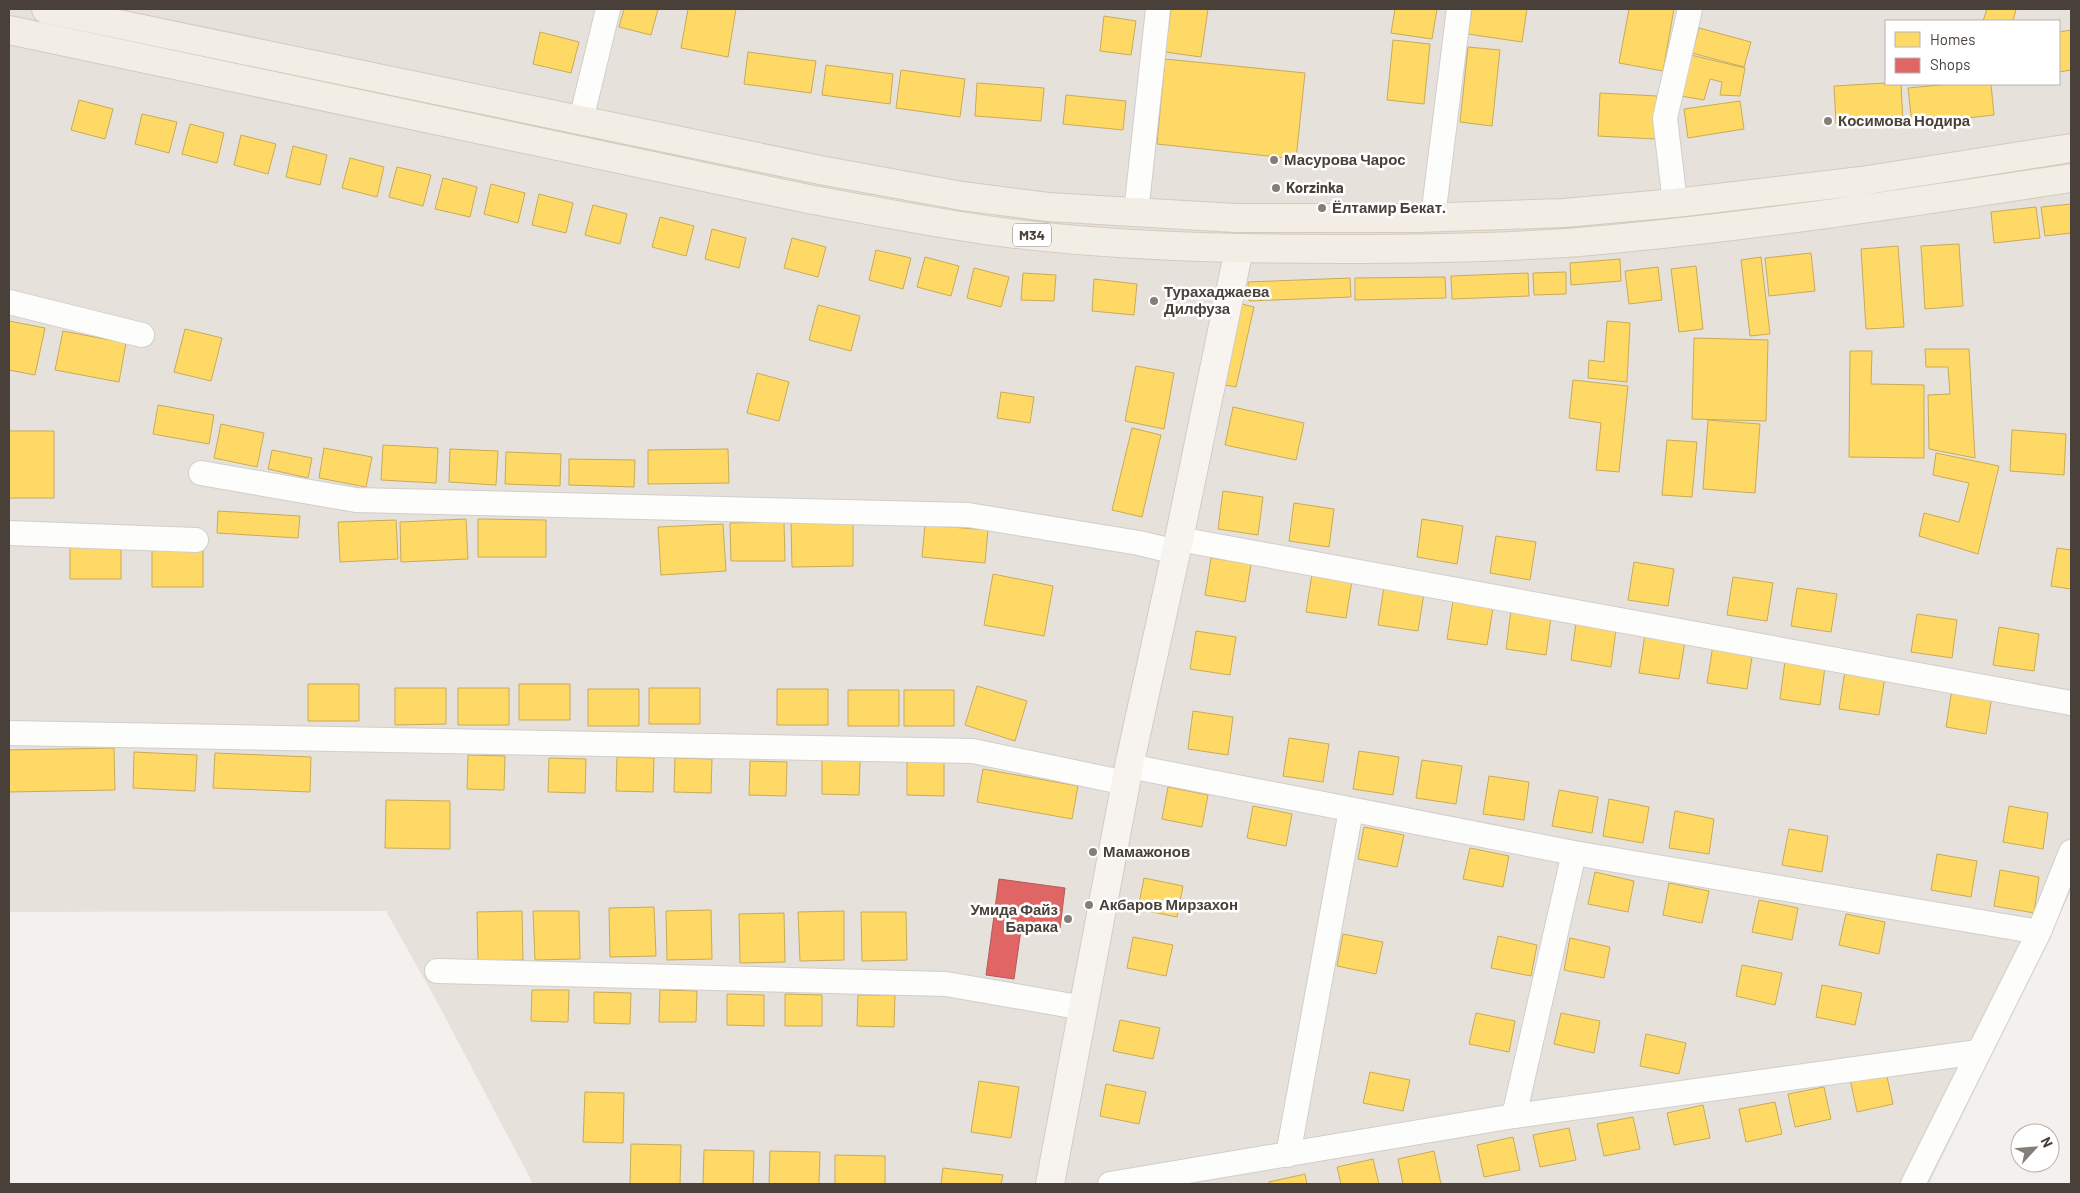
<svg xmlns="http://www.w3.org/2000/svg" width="2080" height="1193" font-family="Barlow,sans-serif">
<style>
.residential{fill:#e7e1db;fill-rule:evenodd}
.homes{fill:#ffd966;stroke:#c8ab58}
.shops{fill:#e06666;stroke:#b35b58}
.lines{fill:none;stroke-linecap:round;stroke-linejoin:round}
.street-casing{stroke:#d1cecb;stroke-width:26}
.secondary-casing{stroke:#d2ccc4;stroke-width:30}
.primary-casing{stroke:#d5cabc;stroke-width:30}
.street{stroke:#fdfdfc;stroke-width:24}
.secondary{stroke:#f7f4f0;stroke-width:28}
.primary{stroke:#f2ede5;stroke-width:28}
.poi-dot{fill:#847e78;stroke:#fff;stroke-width:2}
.labels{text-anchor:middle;stroke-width:5;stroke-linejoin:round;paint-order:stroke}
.shield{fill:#fff;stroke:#807a74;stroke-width:1}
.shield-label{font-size:14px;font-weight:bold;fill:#494139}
.poi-label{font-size:15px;font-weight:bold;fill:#494139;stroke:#fff;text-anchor:start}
</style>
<rect width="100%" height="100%" fill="#f3f0ed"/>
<!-- residential -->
<path class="residential" d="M 9,9 L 2071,9 L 2071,891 L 1929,1184 L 532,1184 L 530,1178 L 436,1000 L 386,911 L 9,912 ZM 1886,21 L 2059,21 L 2059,84 L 1886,84 Z"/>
<!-- homes -->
<path class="homes" d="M 624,9 L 658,9 L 651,35 L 619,27 Z
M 688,9 L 736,9 L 728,57 L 681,48 Z
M 1171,9 L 1208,9 L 1201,57 L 1165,52 Z
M 1395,9 L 1437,9 L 1432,39 L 1391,33 Z
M 1472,9 L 1527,9 L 1522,42 L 1468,34 Z
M 1629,9 L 1674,9 L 1663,71 L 1619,63 Z
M 1987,9 L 2016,9 L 2013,21 L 1983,21 Z
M 1104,16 L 1136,21 L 1131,55 L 1100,51 Z
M 1699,28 L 1751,42 L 1744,67 L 1692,53 Z
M 2071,30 L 2071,70 L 2059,72 L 2059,32 Z
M 540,32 L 579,42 L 571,73 L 533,64 Z
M 1393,40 L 1430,44 L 1424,104 L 1387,100 Z
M 1468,47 L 1500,50 L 1492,126 L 1460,122 Z
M 748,52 L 816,61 L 811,93 L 744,84 Z
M 1691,55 L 1745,68 L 1740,96 L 1720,95 L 1722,82 L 1710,79 L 1704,100 L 1681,96 Z
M 1165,59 L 1305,73 L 1296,159 L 1157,144 Z
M 826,65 L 893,74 L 890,104 L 822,95 Z
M 901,70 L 965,79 L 960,117 L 896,108 Z
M 977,83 L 1044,88 L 1041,121 L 975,116 Z
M 1886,83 L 1901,84 L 1903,121 L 1836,124 L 1834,86 Z
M 1951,84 L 1991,84 L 1994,115 L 1912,124 L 1908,88 Z
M 1600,93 L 1657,96 L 1655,139 L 1598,136 Z
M 1066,95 L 1126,101 L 1123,130 L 1063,124 Z
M 79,100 L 113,109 L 105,139 L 71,130 Z
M 1740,101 L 1744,129 L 1688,138 L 1684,109 Z
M 142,114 L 177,122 L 169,153 L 135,144 Z
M 190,124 L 224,133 L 217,163 L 182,154 Z
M 241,135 L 276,144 L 268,174 L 234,165 Z
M 293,146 L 327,155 L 320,185 L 286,177 Z
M 350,158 L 384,167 L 377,197 L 342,188 Z
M 397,167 L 431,175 L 423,206 L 389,197 Z
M 443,178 L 477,187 L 470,217 L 435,209 Z
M 491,184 L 525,193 L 518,223 L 484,214 Z
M 539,194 L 573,203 L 566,233 L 532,225 Z
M 2071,204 L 2071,233 L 2045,236 L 2041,207 Z
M 593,205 L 627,214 L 620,244 L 585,235 Z
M 2036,207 L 2040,238 L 1994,243 L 1991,212 Z
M 660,217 L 694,226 L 686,256 L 652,247 Z
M 712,229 L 746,238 L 739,268 L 705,259 Z
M 792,238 L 826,247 L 818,277 L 784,268 Z
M 1959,244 L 1963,306 L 1925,309 L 1921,246 Z
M 1898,246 L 1904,327 L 1866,329 L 1861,249 Z
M 876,250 L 911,258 L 903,289 L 869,280 Z
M 1811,253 L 1815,291 L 1769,296 L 1765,258 Z
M 925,257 L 959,266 L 951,296 L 917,287 Z
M 1761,257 L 1770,334 L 1750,336 L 1741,260 Z
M 1620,259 L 1621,281 L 1571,285 L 1570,263 Z
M 1696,266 L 1703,329 L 1679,332 L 1671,269 Z
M 1658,267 L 1662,300 L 1629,304 L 1625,271 Z
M 974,268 L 1009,277 L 1001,307 L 967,298 Z
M 1566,272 L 1566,294 L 1534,295 L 1533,273 Z
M 1023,273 L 1056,275 L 1054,301 L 1021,300 Z
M 1528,273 L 1529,296 L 1452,299 L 1451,276 Z
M 1445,277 L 1446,298 L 1355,300 L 1355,278 Z
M 1350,278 L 1351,297 L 1249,301 L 1248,282 Z
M 1094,279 L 1137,284 L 1134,315 L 1092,311 Z
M 1242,304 L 1254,307 L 1236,387 L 1225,385 Z
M 818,305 L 860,316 L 851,351 L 809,340 Z
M 9,321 L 45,328 L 35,375 L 9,370 Z
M 1607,321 L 1630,323 L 1627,382 L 1588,378 L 1589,360 L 1604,362 Z
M 185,329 L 222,338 L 211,381 L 174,372 Z
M 63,331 L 126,343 L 119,382 L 55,370 Z
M 1694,338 L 1768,340 L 1766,421 L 1692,419 Z
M 1925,349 L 1969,349 L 1975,458 L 1929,449 L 1928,395 L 1950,394 L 1948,367 L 1926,367 Z
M 1850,351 L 1872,351 L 1871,384 L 1924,385 L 1924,458 L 1849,457 Z
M 1136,366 L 1174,373 L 1164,429 L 1125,421 Z
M 757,373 L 789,382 L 779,421 L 747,413 Z
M 1573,380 L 1628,386 L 1619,472 L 1596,470 L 1601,423 L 1569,418 Z
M 1001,392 L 1034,397 L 1030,423 L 997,418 Z
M 158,405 L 214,415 L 209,444 L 153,434 Z
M 1233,407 L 1304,423 L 1296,460 L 1225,445 Z
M 1708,420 L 1760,424 L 1755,493 L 1703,489 Z
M 221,424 L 264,433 L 257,467 L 214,458 Z
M 1132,428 L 1161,435 L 1142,517 L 1112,510 Z
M 2012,430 L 2066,434 L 2064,475 L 2010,471 Z
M 9,431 L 54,431 L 54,498 L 9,498 Z
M 1667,440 L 1697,442 L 1692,497 L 1662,495 Z
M 383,445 L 438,448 L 436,483 L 381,480 Z
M 324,448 L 372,457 L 366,487 L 319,478 Z
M 450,449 L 498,451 L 496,485 L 449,482 Z
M 728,449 L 729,483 L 648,484 L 648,450 Z
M 272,450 L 312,458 L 308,478 L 268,469 Z
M 506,452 L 561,454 L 560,486 L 505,484 Z
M 1936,453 L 1999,466 L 1978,554 L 1919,536 L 1924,513 L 1959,522 L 1969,483 L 1933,475 Z
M 569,459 L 635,460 L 634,487 L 569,485 Z
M 1223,491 L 1263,497 L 1258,535 L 1218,529 Z
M 1294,503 L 1334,509 L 1329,547 L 1289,541 Z
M 218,511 L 300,516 L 298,538 L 217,533 Z
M 466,519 L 468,559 L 401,562 L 400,522 Z
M 478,519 L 546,520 L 546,557 L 478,557 Z
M 1422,519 L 1463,526 L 1457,564 L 1417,557 Z
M 396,520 L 398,559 L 340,562 L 338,522 Z
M 784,522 L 785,561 L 731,561 L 730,523 Z
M 853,522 L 853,566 L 792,567 L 791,523 Z
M 723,524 L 726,571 L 661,575 L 658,527 Z
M 925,525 L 988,530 L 985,563 L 922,557 Z
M 1496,536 L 1536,542 L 1530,580 L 1490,573 Z
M 70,542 L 121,542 L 121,579 L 70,579 Z
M 2057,548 L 2071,550 L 2071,589 L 2051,586 Z
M 152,550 L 203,550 L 203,587 L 152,587 Z
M 1211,558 L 1251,564 L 1245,602 L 1205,595 Z
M 1634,562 L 1674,569 L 1668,606 L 1628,600 Z
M 993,574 L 1053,586 L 1044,636 L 984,625 Z
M 1312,574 L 1352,580 L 1346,618 L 1306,612 Z
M 1733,577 L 1773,583 L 1767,621 L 1727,615 Z
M 1384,587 L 1424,593 L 1418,631 L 1378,625 Z
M 1797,588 L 1837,594 L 1831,632 L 1791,626 Z
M 1453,601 L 1493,608 L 1487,645 L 1447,639 Z
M 1511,610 L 1551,617 L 1546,655 L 1506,649 Z
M 1917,614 L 1957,620 L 1952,658 L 1911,652 Z
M 1576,623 L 1616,629 L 1611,667 L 1571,660 Z
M 1999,627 L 2039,634 L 2034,671 L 1993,665 Z
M 1196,631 L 1236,637 L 1230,675 L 1190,669 Z
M 1645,635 L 1685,641 L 1679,679 L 1639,673 Z
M 1713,645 L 1753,651 L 1747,689 L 1707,683 Z
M 1785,661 L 1825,667 L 1820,705 L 1780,699 Z
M 1845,671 L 1885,677 L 1879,715 L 1839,709 Z
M 308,684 L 359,684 L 359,721 L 308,721 Z
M 519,684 L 570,684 L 570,720 L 519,720 Z
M 977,686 L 1027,701 L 1015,741 L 965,725 Z
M 395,688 L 446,688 L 446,724 L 395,725 Z
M 458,688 L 509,688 L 509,725 L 458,725 Z
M 649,688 L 700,688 L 700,724 L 649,724 Z
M 588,689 L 639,689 L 639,726 L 588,726 Z
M 777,689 L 828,689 L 828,725 L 777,725 Z
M 1952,689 L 1992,696 L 1986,734 L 1946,727 Z
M 848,690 L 899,690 L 899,726 L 848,726 Z
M 904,690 L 954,690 L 954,726 L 904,726 Z
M 1193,711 L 1233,717 L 1228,755 L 1188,749 Z
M 1289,738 L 1329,744 L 1323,782 L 1283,776 Z
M 114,748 L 115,790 L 9,792 L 9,750 Z
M 1359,751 L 1399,757 L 1393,795 L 1353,789 Z
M 134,752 L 197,755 L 195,791 L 133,788 Z
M 215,753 L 311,757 L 310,792 L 213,788 Z
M 468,755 L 505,756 L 504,790 L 467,789 Z
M 617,757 L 654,758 L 653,792 L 616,791 Z
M 549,758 L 586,759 L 585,793 L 548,792 Z
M 675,758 L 712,759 L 711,793 L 674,792 Z
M 822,760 L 860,761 L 859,795 L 822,794 Z
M 1422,760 L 1462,766 L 1456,804 L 1416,798 Z
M 750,761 L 787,762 L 786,796 L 749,795 Z
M 907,761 L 944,762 L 944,796 L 907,795 Z
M 983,769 L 1078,786 L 1072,819 L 977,802 Z
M 1489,776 L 1529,782 L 1524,820 L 1483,814 Z
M 1168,787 L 1208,795 L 1202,827 L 1162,819 Z
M 1559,790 L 1598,797 L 1592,833 L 1552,826 Z
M 1609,799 L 1649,807 L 1643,843 L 1603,836 Z
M 386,800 L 450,801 L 450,849 L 385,848 Z
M 1253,806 L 1292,814 L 1286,846 L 1247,838 Z
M 2009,806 L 2048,813 L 2043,849 L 2003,842 Z
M 1675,811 L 1714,819 L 1709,854 L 1669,848 Z
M 1364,827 L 1404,835 L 1397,867 L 1358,859 Z
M 1789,829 L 1828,836 L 1822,872 L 1782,865 Z
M 1470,848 L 1509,856 L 1503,887 L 1463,879 Z
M 1937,854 L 1977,861 L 1971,897 L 1931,890 Z
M 2000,870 L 2039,877 L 2034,913 L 1994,906 Z
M 1595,872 L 1634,881 L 1628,912 L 1588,904 Z
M 1144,878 L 1183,886 L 1177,917 L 1138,909 Z
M 1669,883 L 1709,891 L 1702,923 L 1663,915 Z
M 1759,900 L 1798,908 L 1792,940 L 1752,932 Z
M 654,907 L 656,956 L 610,957 L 609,908 Z
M 711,910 L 712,959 L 667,960 L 666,911 Z
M 522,911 L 523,960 L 478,961 L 477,912 Z
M 533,911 L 579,911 L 580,959 L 535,960 Z
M 844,911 L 844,960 L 800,961 L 798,912 Z
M 861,912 L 906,912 L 907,960 L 862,961 Z
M 784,913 L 785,962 L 740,963 L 739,914 Z
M 1846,914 L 1885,922 L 1879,954 L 1839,945 Z
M 1343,934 L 1383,942 L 1376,974 L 1337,966 Z
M 1498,936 L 1537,945 L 1531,976 L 1491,968 Z
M 1133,937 L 1173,945 L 1166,976 L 1127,968 Z
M 1570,938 L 1610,947 L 1604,978 L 1564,970 Z
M 1742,965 L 1782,973 L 1775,1005 L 1736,996 Z
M 1822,985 L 1862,993 L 1855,1025 L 1816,1017 Z
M 532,990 L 569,990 L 568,1022 L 531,1021 Z
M 660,990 L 697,991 L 696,1022 L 659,1022 Z
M 594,992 L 631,993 L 630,1024 L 594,1023 Z
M 727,994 L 764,995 L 764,1026 L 727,1025 Z
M 785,994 L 822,995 L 822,1026 L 785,1026 Z
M 858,995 L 895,995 L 894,1027 L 857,1026 Z
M 1476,1013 L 1515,1021 L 1509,1052 L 1469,1044 Z
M 1561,1013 L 1600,1021 L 1594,1053 L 1554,1044 Z
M 1120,1020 L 1160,1028 L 1153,1059 L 1113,1051 Z
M 1646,1034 L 1686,1043 L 1679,1074 L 1640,1066 Z
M 1370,1072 L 1410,1080 L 1403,1111 L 1363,1103 Z
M 1886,1072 L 1893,1104 L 1857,1112 L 1850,1079 Z
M 979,1081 L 1019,1087 L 1011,1138 L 971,1132 Z
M 1106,1084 L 1146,1092 L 1139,1124 L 1100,1116 Z
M 1824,1087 L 1831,1119 L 1795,1127 L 1788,1094 Z
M 585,1092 L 624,1093 L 623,1143 L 583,1142 Z
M 1775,1102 L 1782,1134 L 1746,1142 L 1739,1109 Z
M 1703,1105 L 1710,1138 L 1674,1145 L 1667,1113 Z
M 1633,1117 L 1640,1149 L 1604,1156 L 1597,1124 Z
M 1569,1128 L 1576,1160 L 1540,1167 L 1533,1135 Z
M 1513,1137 L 1520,1170 L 1484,1177 L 1477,1145 Z
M 631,1144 L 681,1145 L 680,1184 L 630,1184 Z
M 704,1150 L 754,1151 L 753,1184 L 703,1184 Z
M 770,1151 L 820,1152 L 819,1184 L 769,1184 Z
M 1434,1151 L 1441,1184 L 1403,1184 L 1398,1159 Z
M 835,1155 L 885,1156 L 885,1184 L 835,1184 Z
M 1373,1159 L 1379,1184 L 1341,1184 L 1337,1167 Z
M 943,1168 L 1003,1175 L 1001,1184 L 941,1184 Z
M 1305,1174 L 1307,1184 L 1269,1184 L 1269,1182 Z"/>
<!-- shops -->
<path class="shops" d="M 999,879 L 1065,888 L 1060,928 L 1022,923 L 1014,979 L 986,975 Z"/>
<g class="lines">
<defs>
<path id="street" d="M 581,120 L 608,9
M 1675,203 L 1665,118 L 1690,9
M 1136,213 L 1158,9
M 1433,217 L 1459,9
M 9,302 L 142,335
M 201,473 L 356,500 L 968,515 L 1139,543 L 1176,552
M 9,533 L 196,540
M 1179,539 L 2071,703
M 9,733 L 973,751 L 1126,783
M 1129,766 L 1574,853 L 2039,932
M 437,971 L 946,984 L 1084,1008
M 1514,1116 L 1574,853
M 1288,1155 L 1351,810
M 1110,1184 L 1514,1116 L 1978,1052
M 1913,1184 L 2039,932 L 2071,852"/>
<path id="secondary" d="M 1050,1184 L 1129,766 L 1179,539 L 1239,249"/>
<path id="primary" d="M 46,9 L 820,170 L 962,196 L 1048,207 L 1235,218 L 1418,218 L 1564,213 L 1675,203 L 1861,181 L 2071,148
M 9,30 L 813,200 C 876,211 938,224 1001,232 C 1113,246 1225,249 1338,249 C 1418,249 1499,248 1579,242 C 1744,228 1908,203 2071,178"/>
</defs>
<!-- street casing -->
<use href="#street" class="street-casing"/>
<!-- secondary casing -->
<use href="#secondary" class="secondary-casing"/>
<!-- primary casing -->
<use href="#primary" class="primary-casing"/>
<!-- street -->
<use href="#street" class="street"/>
<!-- secondary -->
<use href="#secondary" class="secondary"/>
<!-- primary -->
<use href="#primary" class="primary"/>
</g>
<!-- markers -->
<g class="poi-dot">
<circle cx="1828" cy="121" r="5"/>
<circle cx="1274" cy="160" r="5"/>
<circle cx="1276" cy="188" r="5"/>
<circle cx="1322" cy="208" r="5"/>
<circle cx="1154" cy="301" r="5"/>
<circle cx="1093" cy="852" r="5"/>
<circle cx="1089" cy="905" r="5"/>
<circle cx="1068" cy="919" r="5"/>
</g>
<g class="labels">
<!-- shield labels -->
<rect class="shield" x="1013" y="223.5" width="38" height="23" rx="4"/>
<g class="shield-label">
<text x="1032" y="240">M34</text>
</g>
<!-- poi labels -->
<g class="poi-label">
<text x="1838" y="126">Косимова Нодира</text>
<text x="1284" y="165">Масурова Чарос</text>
<text x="1286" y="193">Korzinka</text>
<text x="1332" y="213">Ёлтамир Бекат.</text>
<text x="1164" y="297">Турахаджаева<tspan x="1164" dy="17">Дилфуза</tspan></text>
<text x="1103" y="857">Мамажонов</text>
<text x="1099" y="910">Акбаров Мирзахон</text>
<text x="1058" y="915" text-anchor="end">Умида Файз<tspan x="1058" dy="17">Барака</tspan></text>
</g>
</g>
<!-- border -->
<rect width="2080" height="1193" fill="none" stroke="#494139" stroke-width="20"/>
<!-- legend -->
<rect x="1885" y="20" width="175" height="65" fill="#ffffff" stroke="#b6b3b0"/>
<rect x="1895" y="32" width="25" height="15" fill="#ffd966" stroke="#b6b3b0"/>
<text x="1930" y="45" font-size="15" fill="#494139">Homes</text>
<rect x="1895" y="58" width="25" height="15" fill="#e06666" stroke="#b6b3b0"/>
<text x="1930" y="70" font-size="15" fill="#494139">Shops</text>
<!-- north arrow -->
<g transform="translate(2035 1148) rotate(64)"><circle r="24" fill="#ffffff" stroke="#b6b3b0"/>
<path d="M0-4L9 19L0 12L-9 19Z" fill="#847e78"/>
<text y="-8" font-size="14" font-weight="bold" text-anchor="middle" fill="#494139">N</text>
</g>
</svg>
